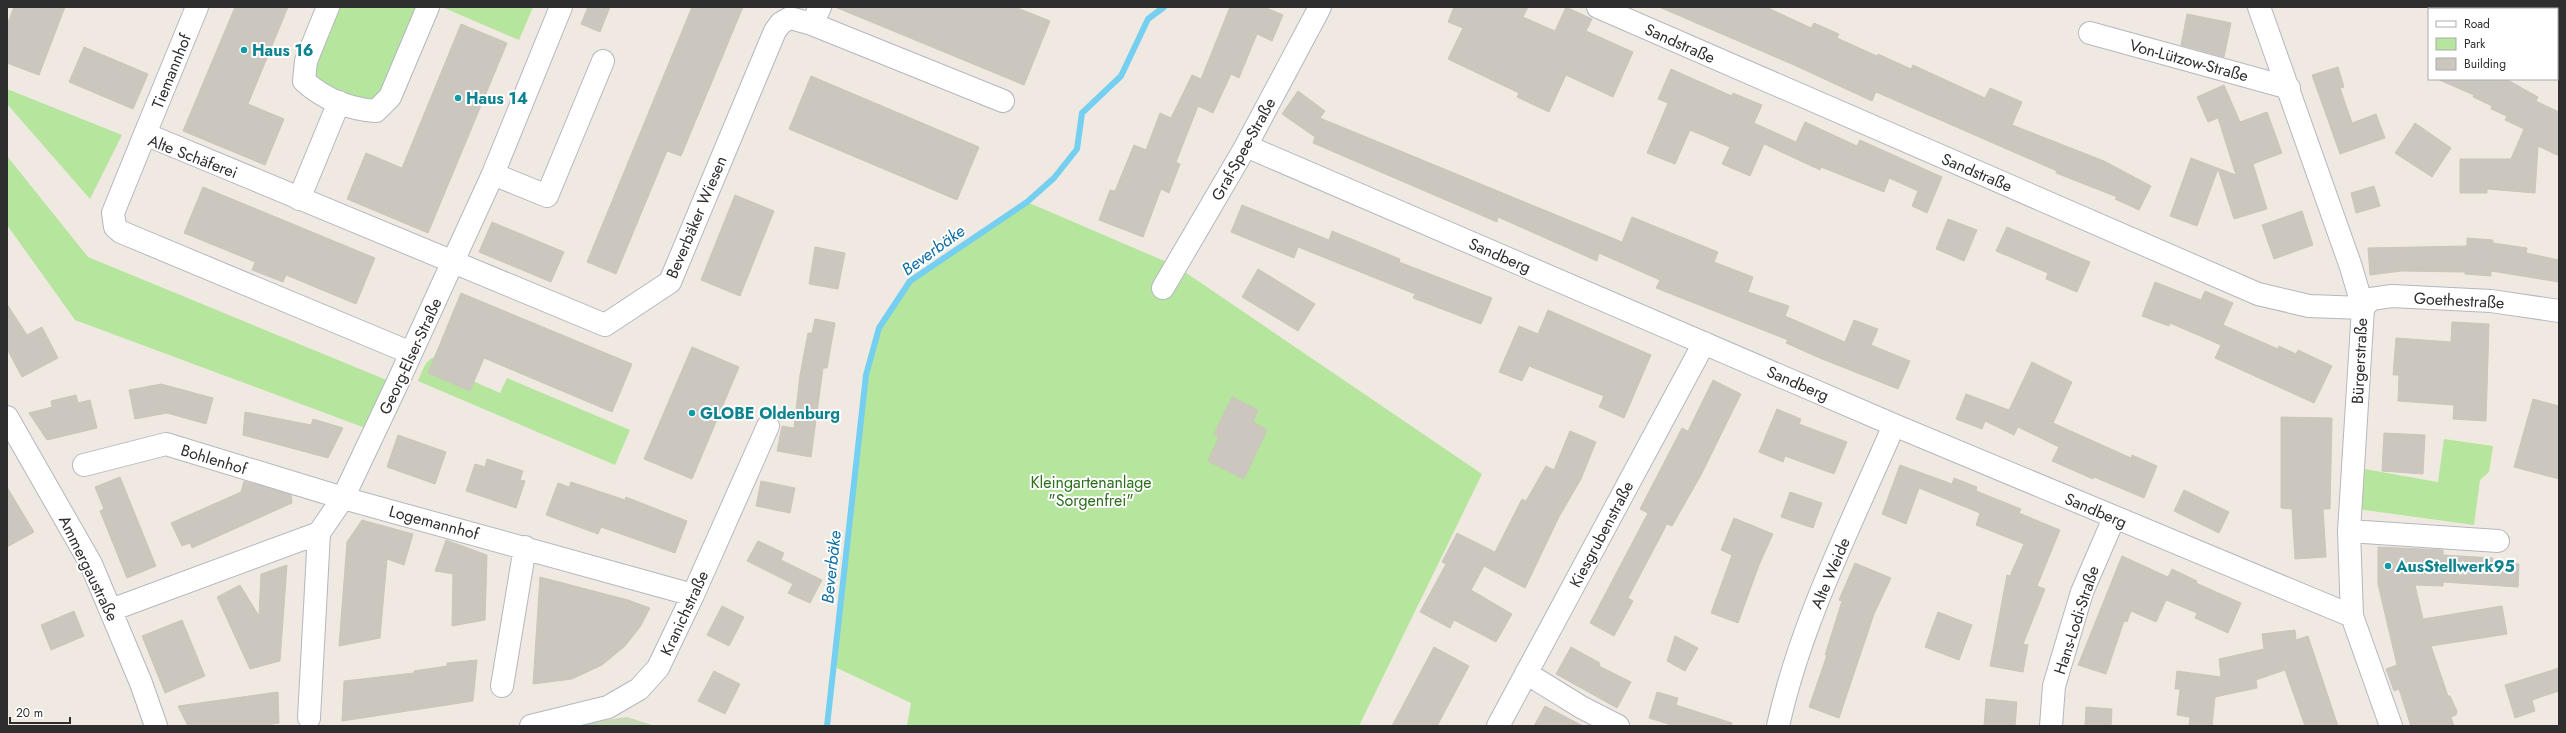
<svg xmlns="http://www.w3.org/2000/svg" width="2566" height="733" font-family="Jost,sans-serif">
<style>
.green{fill:#b6e59e}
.cemetery{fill:#c8d9b8}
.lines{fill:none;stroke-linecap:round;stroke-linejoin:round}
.stream{stroke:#75cff0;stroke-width:6}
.building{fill:#cbc7bf;stroke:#cbc5ba}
.minor-casing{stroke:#b4b7c1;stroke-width:24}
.minor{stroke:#fff;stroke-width:22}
.culture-dot{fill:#0f9aa8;stroke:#fff;stroke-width:1.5}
.labels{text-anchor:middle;stroke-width:4;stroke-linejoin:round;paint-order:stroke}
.street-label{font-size:16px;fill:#2e2e2e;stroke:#fff}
.culture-label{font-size:16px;font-weight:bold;fill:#0d838f;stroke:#fff;text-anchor:start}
.park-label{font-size:16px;fill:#2c6e1b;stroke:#fff}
.water-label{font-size:17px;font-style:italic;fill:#0d6fa3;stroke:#fff}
</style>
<rect width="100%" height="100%" fill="#efe9e1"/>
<!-- green -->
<path class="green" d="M 335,7 L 421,7 L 387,88 L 369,103 L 322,87 L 313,74 Z
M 442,7 L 533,7 L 519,40 Z
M 7,89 L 122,135 L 90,199 L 7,104 Z
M 7,156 L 88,257 L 389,381 L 368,429 L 75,320 L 7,225 Z
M 1027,202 L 1176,266 L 1482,474 L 1359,726 L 907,726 L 911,703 L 835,667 L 852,525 L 866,375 L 878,332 L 910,281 Z
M 441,356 L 466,378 L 500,393 L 507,378 L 630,430 L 615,465 L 418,381 C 424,368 425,357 441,356 Z
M 2444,439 L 2493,446 L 2489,472 L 2480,480 L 2474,525 L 2350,508 L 2353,467 L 2438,482 Z"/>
<!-- cemetery -->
<path class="cemetery" d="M 627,717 L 655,726 L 563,726 Z"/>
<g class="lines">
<!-- stream -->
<path class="stream" d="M 827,726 L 866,375 L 879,328 L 910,281 L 1027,202 L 1054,178 L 1077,149 L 1082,113 L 1121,76 L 1148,19 L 1164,7"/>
</g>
<!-- building -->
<path class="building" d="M 14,7 L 65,7 L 39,75 L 7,63 L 7,25 Z
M 235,7 L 288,7 L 248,104 L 284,119 L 265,165 L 183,131 Z
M 588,7 L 610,7 L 600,32 L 581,24 Z
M 692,7 L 743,7 L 681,156 L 667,151 L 616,274 L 587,262 Z
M 835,7 L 1015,7 L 1050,21 L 1024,85 Z
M 1230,7 L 1264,7 L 1283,15 L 1272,41 L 1257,34 L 1239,78 L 1231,74 L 1213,113 L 1198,106 L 1176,162 L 1180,164 L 1169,193 L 1161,189 L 1143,237 L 1099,220 L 1110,190 L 1115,191 L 1134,145 L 1146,150 L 1160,113 L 1171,118 L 1192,75 L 1201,79 Z
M 1454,7 L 1528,7 L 1523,17 L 1555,31 L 1566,7 L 1592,19 L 1586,31 L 1633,52 L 1613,97 L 1566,75 L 1549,112 L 1517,97 L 1519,93 L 1448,59 L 1463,28 L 1448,22 Z
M 1659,7 L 1766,7 L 1811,28 L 1814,23 L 1839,34 L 1837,38 L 1877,56 L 1878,54 L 1911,69 L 1913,65 L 1985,98 L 1990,88 L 2022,102 L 2012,125 L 2104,161 L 2151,186 L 2139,210 L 2115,199 L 2117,197 L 2056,173 L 2057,171 L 1876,92 L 1872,101 L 1794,65 Z
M 2187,14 L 2231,23 L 2224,57 L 2181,45 Z
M 461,24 L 507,43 L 428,233 L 347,199 L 366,153 L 402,168 Z
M 84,47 L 148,74 L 133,109 L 69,82 Z
M 2338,67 L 2344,87 L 2340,88 L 2352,123 L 2376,114 L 2385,138 L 2340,154 L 2312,75 Z
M 1671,69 L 1732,96 L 1733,93 L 1762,105 L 1754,123 L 1796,142 L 1805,122 L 1857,146 L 1860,140 L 1942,177 L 1927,213 L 1912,206 L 1918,191 L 1889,178 L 1884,192 L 1821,167 L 1820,170 L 1764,144 L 1750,176 L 1722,164 L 1730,147 L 1690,130 L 1675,164 L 1647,153 L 1668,103 L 1658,99 Z
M 811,76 L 979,147 L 957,200 L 789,129 Z
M 2437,79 L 2506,79 L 2538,97 L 2536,101 L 2559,112 L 2559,156 L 2538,146 L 2535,193 L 2487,189 L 2487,193 L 2460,193 L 2460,159 L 2511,159 L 2524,129 L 2505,120 L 2507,116 L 2491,109 L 2492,106 L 2473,97 L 2474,95 Z
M 2224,85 L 2240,122 L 2267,112 L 2282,153 L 2253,164 L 2267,209 L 2234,219 L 2218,169 L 2197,226 L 2170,216 L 2191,158 L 2236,175 L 2218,118 L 2208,122 L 2197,97 Z
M 1298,91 L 1325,111 L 1320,118 L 1622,242 L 1632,217 L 1718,252 L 1714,262 L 1753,277 L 1748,292 L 1789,306 L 1785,316 L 1845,342 L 1854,320 L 1878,329 L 1871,345 L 1910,361 L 1898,389 L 1822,359 L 1786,343 L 1788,340 L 1656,288 L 1660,280 L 1599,253 L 1597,261 L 1498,217 L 1497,222 L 1313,143 L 1315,137 L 1282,114 Z
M 2415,123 L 2451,148 L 2432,177 L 2395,153 Z
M 2374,186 L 2380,206 L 2356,213 L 2351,193 Z
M 203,187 L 375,258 L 356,304 L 286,275 L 283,282 L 252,270 L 255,262 L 184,233 Z
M 735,195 L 774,211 L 740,296 L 701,280 Z
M 1242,205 L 1329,240 L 1332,231 L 1400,259 L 1399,262 L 1492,298 L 1481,324 L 1413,298 L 1415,294 L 1298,247 L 1294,258 L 1231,232 Z
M 2302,211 L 2313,245 L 2274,259 L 2262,225 Z
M 1948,219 L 1977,230 L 1964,261 L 1936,249 Z
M 492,222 L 564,252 L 551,282 L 479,252 Z
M 2007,227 L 2090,262 L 2077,292 L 2046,279 L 2048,273 L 1996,251 Z
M 2467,238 L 2493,240 L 2493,243 L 2527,248 L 2526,253 L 2559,260 L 2559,282 L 2491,271 L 2491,276 L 2465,274 L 2465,272 L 2401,271 L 2370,275 L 2368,248 L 2467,246 Z
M 815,247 L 845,253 L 838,289 L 809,284 Z
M 1258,269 L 1315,304 L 1298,331 L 1242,297 Z
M 2155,282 L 2201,300 L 2205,291 L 2233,303 L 2223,325 L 2278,349 L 2279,346 L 2296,354 L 2298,350 L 2332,366 L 2314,403 L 2215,358 L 2221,345 L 2170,323 L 2169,326 L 2142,316 Z
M 461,293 L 632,364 L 612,412 L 484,358 L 470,391 L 428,373 Z
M 7,304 L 27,335 L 42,327 L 58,358 L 22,377 L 7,349 Z
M 1548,310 L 1651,355 L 1624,418 L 1599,407 L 1604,396 L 1529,366 L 1522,381 L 1499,372 L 1519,326 L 1538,334 Z
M 815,319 L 835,323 L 827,368 L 823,368 L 811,457 L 777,451 L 782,426 L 794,428 L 800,375 L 808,333 L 812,333 Z
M 2452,322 L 2489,324 L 2486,421 L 2453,419 L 2454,405 L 2398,401 L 2399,375 L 2393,375 L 2396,338 L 2451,342 Z
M 692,347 L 739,367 L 692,479 L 644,459 Z
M 2032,362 L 2072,382 L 2053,423 L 2131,458 L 2132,455 L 2157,466 L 2144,498 L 2094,477 L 2093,479 L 2052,461 L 2059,447 L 2018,427 L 2014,435 L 1985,421 L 1982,429 L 1956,419 L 1966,394 L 2009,410 Z
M 1713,380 L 1741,394 L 1701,475 L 1672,526 L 1667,524 L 1628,598 L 1633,601 L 1614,636 L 1590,623 L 1648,513 L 1640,509 L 1682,428 L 1688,431 Z
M 161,384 L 213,398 L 206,424 L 167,413 L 135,419 L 129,390 Z
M 76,395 L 78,403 L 90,400 L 97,428 L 47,440 L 29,413 L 52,407 L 51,401 Z
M 1232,397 L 1258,410 L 1253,422 L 1267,430 L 1244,479 L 1208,461 L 1219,437 L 1214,434 Z
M 2533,399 L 2559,406 L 2559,479 L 2514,467 Z
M 1777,409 L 1801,419 L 1799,424 L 1847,442 L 1834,474 L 1785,456 L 1783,462 L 1759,452 Z
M 245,412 L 311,425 L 313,419 L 343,428 L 328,458 L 243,435 Z
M 2281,417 L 2332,418 L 2330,509 L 2323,509 L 2326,557 L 2295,559 L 2292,509 L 2281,508 Z
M 1570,431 L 1596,442 L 1581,479 L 1559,517 L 1525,588 L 1484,566 L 1471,590 L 1512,614 L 1496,642 L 1454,620 L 1450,628 L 1420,612 L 1446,564 L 1442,562 L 1457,533 L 1495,552 L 1522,499 L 1526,501 L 1546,466 L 1554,470 Z
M 2384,433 L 2425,435 L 2423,474 L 2382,471 Z
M 398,435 L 446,452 L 435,484 L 387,467 Z
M 487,459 L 523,471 L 520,480 L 525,481 L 516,508 L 466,491 L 475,464 L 485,467 Z
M 1900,465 L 1952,484 L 1954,478 L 1977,487 L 1976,491 L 2021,509 L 2019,513 L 2060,530 L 2037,586 L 2045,589 L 2023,644 L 2028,645 L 2023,672 L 1990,666 L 2007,575 L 2010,576 L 2024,544 L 1976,525 L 1980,513 L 1919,488 L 1906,524 L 1882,514 Z
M 120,477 L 156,566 L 127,578 L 100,511 L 104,509 L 95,487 Z
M 244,481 L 291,495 L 292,503 L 192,548 L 190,543 L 182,546 L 171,523 L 241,492 Z
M 761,481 L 795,488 L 790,513 L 756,506 Z
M 571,482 L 625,500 L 626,497 L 687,521 L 675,553 L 601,527 L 598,534 L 546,515 L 558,483 L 569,487 Z
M 7,487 L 34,532 L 7,547 Z
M 2184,490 L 2229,512 L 2219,533 L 2174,511 Z
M 1790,492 L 1822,503 L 1813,528 L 1781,517 Z
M 1734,518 L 1773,534 L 1759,565 L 1738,623 L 1711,613 L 1732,555 L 1721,550 Z
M 362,520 L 413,534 L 404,565 L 387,559 L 380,638 L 339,646 L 347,542 Z
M 446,540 L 487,555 L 485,620 L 452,626 L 453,574 L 435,571 Z
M 758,541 L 784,553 L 781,560 L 822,580 L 810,603 L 788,593 L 793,584 L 747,561 Z
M 2378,547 L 2443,550 L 2443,555 L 2493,558 L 2492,562 L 2519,564 L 2518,587 L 2443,582 L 2443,586 L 2415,585 L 2423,619 L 2502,606 L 2507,634 L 2431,646 L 2448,696 L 2450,696 L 2457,711 L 2456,715 L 2451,717 L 2454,726 L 2411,726 L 2399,689 L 2394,691 L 2386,669 L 2397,665 L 2378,584 Z
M 2122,556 L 2168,577 L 2172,569 L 2197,581 L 2196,583 L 2241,603 L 2228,633 L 2195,618 L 2197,613 L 2166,600 L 2156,622 L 2131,611 L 2127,622 L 2124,621 L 2106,674 L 2078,665 Z
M 1855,563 L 1891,578 L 1874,614 L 1839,718 L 1809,707 L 1827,655 L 1825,655 L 1842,601 L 1839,600 Z
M 287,565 L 280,661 L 250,669 L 217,597 L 240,585 L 259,616 L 261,574 Z
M 540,577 L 628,600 L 650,608 L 640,627 L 625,646 L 602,665 L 572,679 L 533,684 Z
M 722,606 L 744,617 L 729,646 L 707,635 Z
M 74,611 L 84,636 L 51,650 L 41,625 Z
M 1938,612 L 1972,625 L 1959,660 L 1925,647 Z
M 182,620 L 205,676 L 165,693 L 142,636 Z
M 2295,630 L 2296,640 L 2308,636 L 2338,726 L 2305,726 L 2285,670 L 2256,680 L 2257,688 L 2215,697 L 2212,726 L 2189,726 L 2190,717 L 2177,715 L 2180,689 L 2175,689 L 2177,671 L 2221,677 L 2219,659 L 2264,649 L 2262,634 Z
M 1675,636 L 1698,648 L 1685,671 L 1667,661 Z
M 1434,647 L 1469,666 L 1437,726 L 1392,726 Z
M 1571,647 L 1600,663 L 1599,666 L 1631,682 L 1617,708 L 1556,674 Z
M 477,660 L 473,701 L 342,721 L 344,681 L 414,673 L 414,671 L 447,666 L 447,663 Z
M 2559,668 L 2559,691 L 2532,700 L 2535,711 L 2515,718 L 2505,685 Z
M 714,671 L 740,684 L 725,714 L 698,701 Z
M 278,692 L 279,723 L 261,726 L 188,726 L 178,706 Z
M 1657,692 L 1678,698 L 1676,705 L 1732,723 L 1731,726 L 1675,726 L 1649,718 Z
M 1986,699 L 2017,702 L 2015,726 L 1984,726 Z
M 1545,706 L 1583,726 L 1534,726 Z
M 2086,707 L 2112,709 L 2111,726 L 2085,726 Z"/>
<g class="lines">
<defs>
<path id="minor" d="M 328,7 L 306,61 L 304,81 C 324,99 349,109 376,111 L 390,97 L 428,7
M 1598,7 L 2258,294 L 2309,306 L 2363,308 L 2371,299 L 2392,296 L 2491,301 L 2559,311
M 2259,7 L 2351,267 L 2363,308 L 2349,531 L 2352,616 L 2391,726
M 812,24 L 1003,101
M 2090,33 L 2289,88
M 145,134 L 197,7
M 1246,146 L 1894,425 L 2352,616
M 493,174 L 547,196 L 603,61
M 299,199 L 339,102
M 1163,288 L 1246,146 L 1320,7
M 411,353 L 121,232 L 115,227 L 113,213 L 145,134 L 605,325 L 670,282 L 775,31 L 781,23 L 790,18 L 812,24 L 820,7
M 7,417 L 91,564 L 141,683 L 156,726
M 84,465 L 166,444 L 343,498 L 693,595
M 2349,531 L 2498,541
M 111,610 L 319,533 L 343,498 L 396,386 L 493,174 L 561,7
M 1526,673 L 1581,707 L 1618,726
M 502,686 L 525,547
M 309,718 L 319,533
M 531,726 L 608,707 L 639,689 L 658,668 L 693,595 L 768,426
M 1498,726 L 1704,343
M 1778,726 C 1801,621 1852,523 1894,425
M 2051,726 L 2054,686 L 2082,592 L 2114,518"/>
</defs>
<!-- minor casing -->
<use href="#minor" class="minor-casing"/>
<!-- minor -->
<use href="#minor" class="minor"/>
</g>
<!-- markers -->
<g class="culture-dot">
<circle cx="244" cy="50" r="4"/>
<circle cx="458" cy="98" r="4"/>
<circle cx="692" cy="413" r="4"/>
<circle cx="2388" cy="566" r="4"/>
</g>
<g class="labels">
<!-- street labels -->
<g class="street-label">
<text transform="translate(1680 43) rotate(24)" y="6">Sandstraße</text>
<text transform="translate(2189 60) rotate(15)" y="6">Von-Lützow-Straße</text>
<text transform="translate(171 71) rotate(-68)" y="6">Tiemannhof</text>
<text transform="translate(1243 149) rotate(-61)" y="6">Graf-Spee-Straße</text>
<text transform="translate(193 156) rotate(21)" y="6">Alte Schäferei</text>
<text transform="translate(1977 172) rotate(23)" y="6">Sandstraße</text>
<text transform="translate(696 217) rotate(-67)" y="6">Beverbäker Wiesen</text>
<text transform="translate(1500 255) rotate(23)" y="6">Sandberg</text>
<text transform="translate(2459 300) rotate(3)" y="6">Goethestraße</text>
<text transform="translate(410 356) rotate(-65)" y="6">Georg-Elser-Straße</text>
<text transform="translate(2359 361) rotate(-87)" y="6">Bürgerstraße</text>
<text transform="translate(1798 383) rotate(23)" y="6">Sandberg</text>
<text transform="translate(214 459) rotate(17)" y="6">Bohlenhof</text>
<text transform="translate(2096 510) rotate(23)" y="6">Sandberg</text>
<text transform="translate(434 522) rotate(15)" y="6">Logemannhof</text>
<text transform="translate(1601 534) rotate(-62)" y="6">Kiesgrubenstraße</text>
<text transform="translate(89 568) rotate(64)" y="6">Ammergaustraße</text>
<text transform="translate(1830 573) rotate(-67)" y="6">Alte Weide</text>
<text transform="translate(684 613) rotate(-65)" y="6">Kranichstraße</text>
<text transform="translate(2076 620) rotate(-72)" y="6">Hans-Lodi-Straße</text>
</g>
<!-- culture labels -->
<g class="culture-label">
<text x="252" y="56">Haus 16</text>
<text x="466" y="104">Haus 14</text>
<text x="700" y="419">GLOBE Oldenburg</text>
<text x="2396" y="572">AusStellwerk95</text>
</g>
<!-- park labels -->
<g class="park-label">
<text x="1091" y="488">Kleingartenanlage<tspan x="1091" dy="18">"Sorgenfrei"</tspan></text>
</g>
<!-- water labels -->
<g class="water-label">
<text transform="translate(933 250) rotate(-36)" y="6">Beverbäke</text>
<text transform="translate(831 567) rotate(-84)" y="6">Beverbäke</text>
</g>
</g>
<!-- border -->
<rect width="2566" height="733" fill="none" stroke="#2e2e2e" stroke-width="16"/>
<!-- legend -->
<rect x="2428" y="8" width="130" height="72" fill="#ffffff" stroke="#ababab"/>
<rect x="2436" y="21" width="20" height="6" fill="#ffffff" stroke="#ababab"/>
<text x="2464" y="28" font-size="12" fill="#2e2e2e">Road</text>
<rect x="2436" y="38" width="20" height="12" fill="#b6e59e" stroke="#ababab"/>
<text x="2464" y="48" font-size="12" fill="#2e2e2e">Park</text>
<rect x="2436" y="58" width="20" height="12" fill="#cbc7bf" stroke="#ababab"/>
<text x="2464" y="68" font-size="12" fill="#2e2e2e">Building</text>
<!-- scale -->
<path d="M10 717v6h60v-6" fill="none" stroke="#2e2e2e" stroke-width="2"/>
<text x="16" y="717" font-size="12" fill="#2e2e2e" stroke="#ffffff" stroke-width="3" paint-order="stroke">20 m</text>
</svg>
